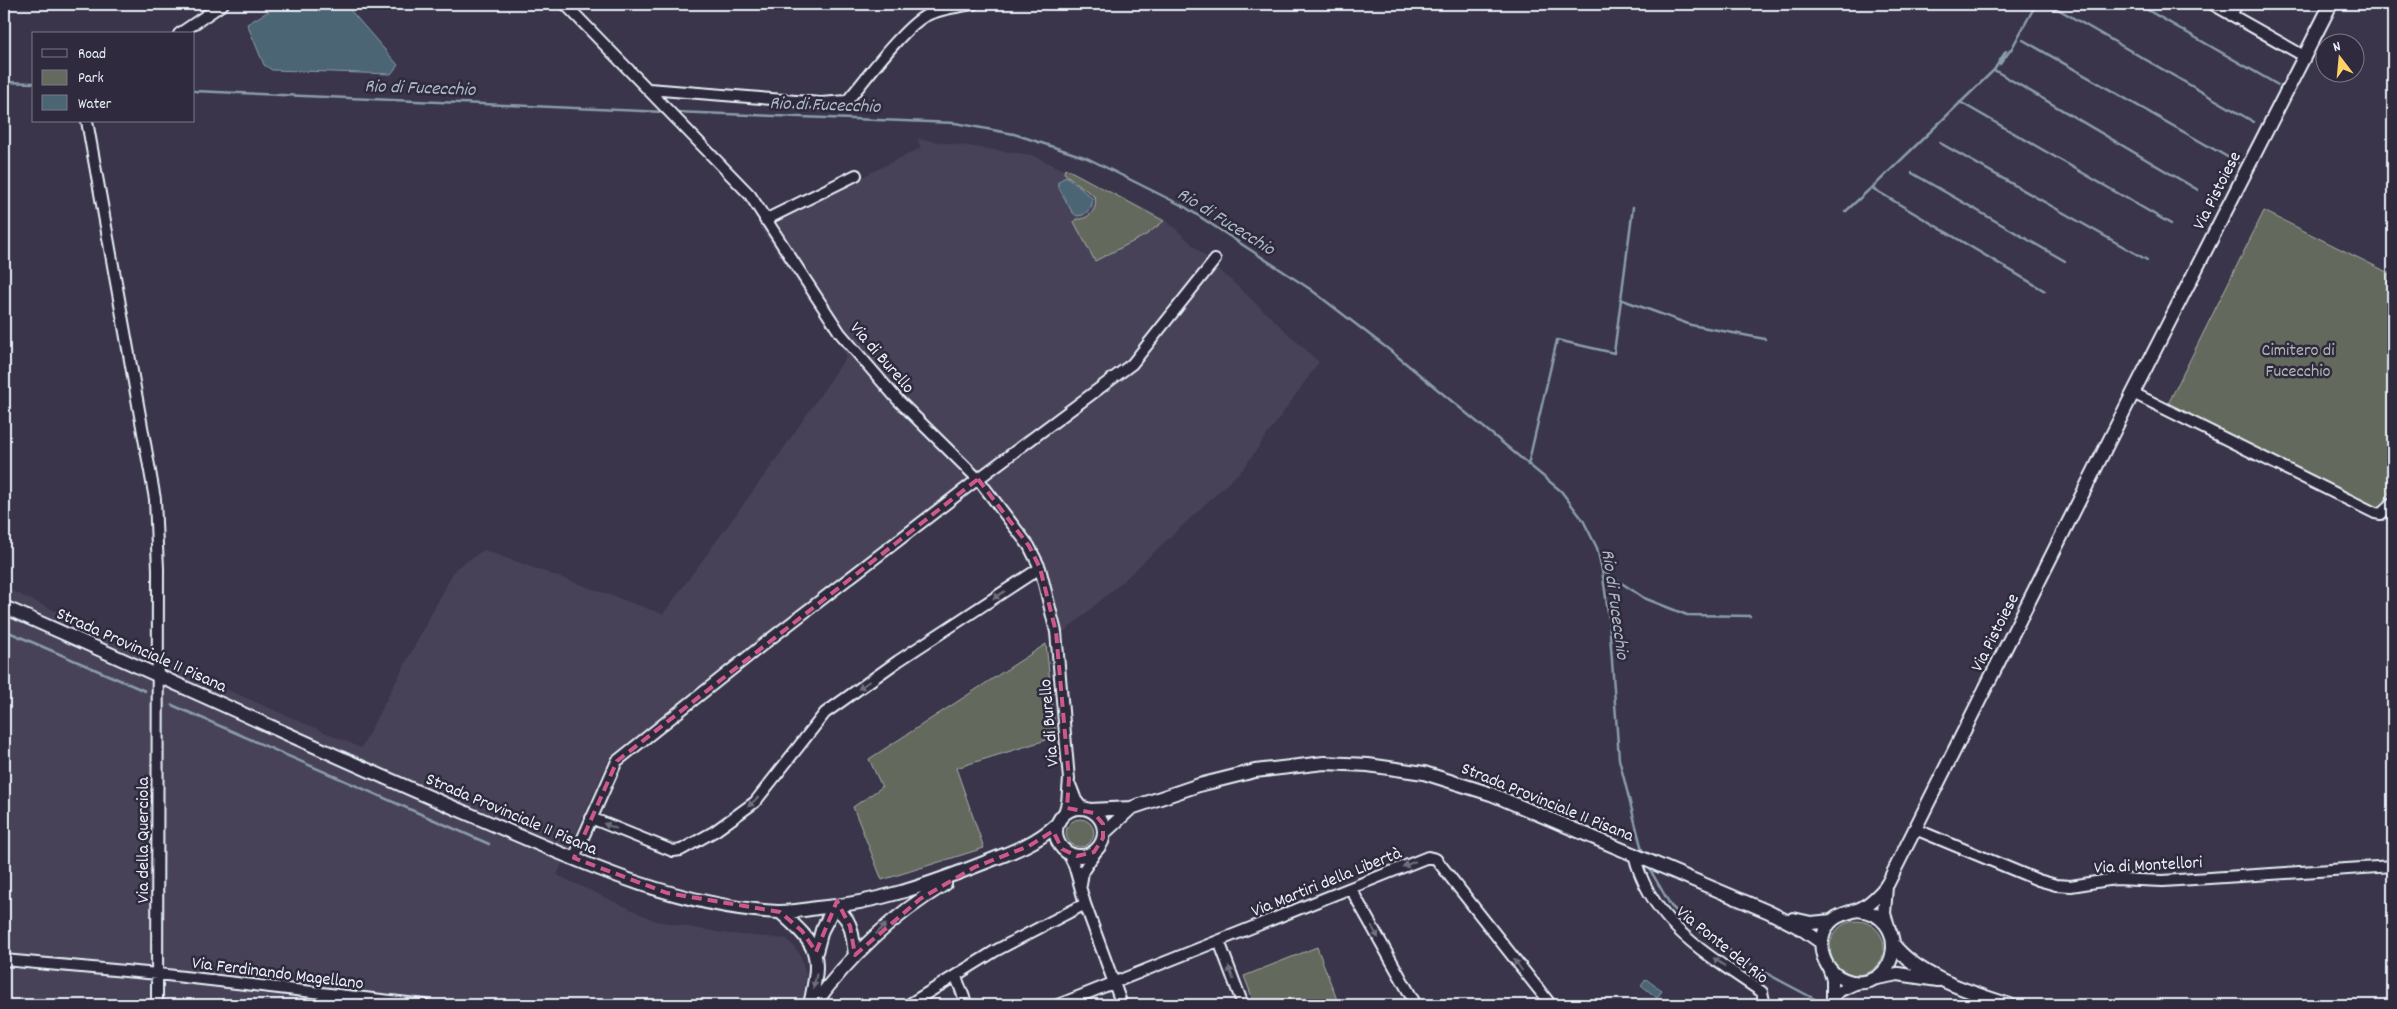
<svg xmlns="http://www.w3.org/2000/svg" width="2397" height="1009" font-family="Dekko,sans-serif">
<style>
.built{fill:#474259}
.green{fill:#646a5d;stroke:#a6aeaa}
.water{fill:#4c6575;stroke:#8a9da9}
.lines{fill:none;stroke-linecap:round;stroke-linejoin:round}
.stream{stroke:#8a9da9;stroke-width:2.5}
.minor-casing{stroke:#e8f1f8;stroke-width:14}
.major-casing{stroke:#e8f1f8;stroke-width:16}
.minor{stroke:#2f2a3d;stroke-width:10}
.major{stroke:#2f2a3d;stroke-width:12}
.oneway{fill:#70707e}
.marked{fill:none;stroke:#cd598a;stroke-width:4;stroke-dasharray:10 6;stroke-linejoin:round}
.labels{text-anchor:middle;stroke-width:5;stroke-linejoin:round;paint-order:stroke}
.street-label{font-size:18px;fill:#e8f1f8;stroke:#2f2a3d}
.park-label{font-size:18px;fill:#adb4b2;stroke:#2f2a3d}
.water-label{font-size:19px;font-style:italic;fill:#aab9c4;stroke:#2f2a3d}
</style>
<rect width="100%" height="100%" fill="#3a354a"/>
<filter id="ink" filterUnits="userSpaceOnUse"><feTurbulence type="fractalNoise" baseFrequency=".02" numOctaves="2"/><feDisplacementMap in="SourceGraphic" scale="10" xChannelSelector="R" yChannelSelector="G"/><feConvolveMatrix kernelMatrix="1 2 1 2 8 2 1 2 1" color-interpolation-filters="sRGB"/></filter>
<g filter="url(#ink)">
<!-- built -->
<path class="built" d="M 917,139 L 1032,155 L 1130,201 L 1166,220 L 1319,362 L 1243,469 L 1121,583 L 1064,632 L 1040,550 L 979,471 L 610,757 L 557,875 L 656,921 L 723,933 L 787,939 L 800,954 L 806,975 L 802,1005 L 4,1005 L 4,587 L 171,665 L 361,748 L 455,569 L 484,550 L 663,614 L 775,461 L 847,356 L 760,227 L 921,148 Z"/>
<!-- green -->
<path class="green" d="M 1065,168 L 1164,221 L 1146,235 L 1095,261 L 1074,222 L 1076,219 C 1089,220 1098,209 1095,197 L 1064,173 Z
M 2264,211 L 2393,275 L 2393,484 L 2381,509 L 2168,404 Z
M 1046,644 L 1056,737 L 956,768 L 984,848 L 882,880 L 853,807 L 882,787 L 869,759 Z
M1066 833a14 14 0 1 1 28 0a14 14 0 1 1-28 0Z
M1830 948a27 27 0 1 1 54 0a27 27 0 1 1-54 0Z
M 1317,947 L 1339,1005 L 1255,1005 L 1244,976 Z"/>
<!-- water -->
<path class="water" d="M 281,4 L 345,4 L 398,65 L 391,74 L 272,70 L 264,65 L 247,24 Z
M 1066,176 L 1093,199 L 1091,208 L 1083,215 L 1077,216 L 1072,212 L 1058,186 L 1058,182 Z
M 1646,979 L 1662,991 L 1657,998 L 1641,985 Z"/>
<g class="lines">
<!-- stream -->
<path class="stream" d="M 2049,4 L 2254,122
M 2137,4 L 2278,85
M 2023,40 L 2238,163
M 2006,51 L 1994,70 L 1872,188 L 2045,291
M 2000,64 L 2012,48 L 2036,4
M 1994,70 L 2198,190
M 4,82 L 34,83
M 194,91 L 664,112
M 1960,102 L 2171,224
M 675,112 L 955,123 L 1014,134 L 1087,158 L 1185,207 L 1310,289 L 1392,352 L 1561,491 L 1583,520 L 1597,548 L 1602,570 L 1609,619 L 1619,759 L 1643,854
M 1940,143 L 2147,260
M 1912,173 L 2065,261
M 1845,212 L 1871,188
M 1620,299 L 1691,325 L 1765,339
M 1528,465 L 1557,340 L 1614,353 L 1633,207
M 1602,570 L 1644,598 L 1687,615 L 1750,616
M 4,630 L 145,691
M 172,705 L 489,844
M 1648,866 L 1671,906 L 1693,927 L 1762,971 L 1826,1005"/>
<defs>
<path id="minor" d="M 565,4 L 750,195 L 840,333 L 897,399 L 978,479 L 1029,546 L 1040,568 L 1056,632 L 1069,779 L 1067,803 L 1064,813
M 2212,4 L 2304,56
M 2231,15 L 2237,4
M 179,34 L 223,4
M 649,89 L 821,103 L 847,101 C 866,79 902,29 925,16 C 940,8 958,7 973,4
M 87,121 L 155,499 L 158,569 L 157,1005
M 765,220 L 856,175
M 2133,393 L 2375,513 L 2381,514 L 2393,503
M 1071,787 L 1076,800 L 1082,808
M 591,818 L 673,851 L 681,850 L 715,831 L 755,802 L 825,713 L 898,661 L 1040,568
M 1915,829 L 2038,880 L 2056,885 L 2071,886 L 2115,879 L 2163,881 L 2393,866
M 1068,853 L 1074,865 L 1085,904 L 1122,1005
M 1634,854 C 1650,923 1708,955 1762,992 L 1765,1005
M 574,858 L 617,761 L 765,643 L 978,479 L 1132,364 L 1215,260
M 1081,885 L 1083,871 L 1099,847
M 1351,889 L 1416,1005
M 1219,941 L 1243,1005
M 4,960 L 158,974 L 425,1005
M 1828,968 L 1832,979 L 1832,999
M 956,977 L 967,1005
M 908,1005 L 995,951 L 1085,904
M 1058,1005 L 1428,857 L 1436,859 L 1551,1005
M 1829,1005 L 1838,992 L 1858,983"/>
<path id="major" d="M 4,607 C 160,675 314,748 471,815 C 570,857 669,906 778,912 C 791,912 805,910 817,908 C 877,903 931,884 986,862 C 1012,852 1035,844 1056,825
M1056 832a24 24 0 1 1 48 0a24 24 0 1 1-48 0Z
M 1090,810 L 1131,808 L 1199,785 L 1255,771 L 1324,763 L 1368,765 L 1424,773 L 1491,794 L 1769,912 L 1802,929 L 1822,943
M 1104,833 L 1131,808
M 1886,886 L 1884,914 L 1888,926
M 834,907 C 853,920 852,933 855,955
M 1857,910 C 1910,914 1901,989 1852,982 C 1843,980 1835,976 1830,969 C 1822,959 1819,945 1824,933 C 1830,917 1842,914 1857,910 C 1867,907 1883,892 1888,883 L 2133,393 L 2331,4
M 780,912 C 820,947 821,954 810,1005
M 1793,919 L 1811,923 L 1832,921
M 1893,944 C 1920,978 1971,992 2010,1005
M 816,952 L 822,930 L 834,907
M 1877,978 L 1898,974 L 1938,980
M 814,1005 C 850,955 892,916 945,884"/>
</defs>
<!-- minor casing -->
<use href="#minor" class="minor-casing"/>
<!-- major casing -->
<use href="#major" class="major-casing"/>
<!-- minor -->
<use href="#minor" class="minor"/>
<!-- major -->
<use href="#major" class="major"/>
</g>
<!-- one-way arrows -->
<defs><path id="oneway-solid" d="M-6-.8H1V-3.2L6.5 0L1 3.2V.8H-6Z" transform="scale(1.25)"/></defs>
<g class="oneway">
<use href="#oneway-solid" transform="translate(999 595) rotate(147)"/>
<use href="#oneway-solid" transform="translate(864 685) rotate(145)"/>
<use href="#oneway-solid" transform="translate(753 802) rotate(137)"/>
<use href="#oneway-solid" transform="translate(610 826) rotate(-158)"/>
<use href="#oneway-solid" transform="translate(1409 864) rotate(157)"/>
<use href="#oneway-solid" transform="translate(881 929) rotate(-44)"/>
<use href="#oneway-solid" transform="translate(1375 932) rotate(61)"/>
<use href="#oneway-solid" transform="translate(1719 962) rotate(-144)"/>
<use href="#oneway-solid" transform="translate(1518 965) rotate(-127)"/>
<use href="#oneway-solid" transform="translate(1231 973) rotate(-110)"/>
<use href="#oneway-solid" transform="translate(815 981) rotate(102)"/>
</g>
</g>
<!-- marked area -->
<path class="marked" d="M 978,479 L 1029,546 L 1040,568 L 1056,632 L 1069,779 L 1067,808 L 1094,813 L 1103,824 L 1103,838 L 1094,852 L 1077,856 L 1062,849 L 1053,831 L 1029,846 L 975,867 L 920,899 L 855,955 L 850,926 L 837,901 L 816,952 L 802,931 L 780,912 L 667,893 L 574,858 L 617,761 Z"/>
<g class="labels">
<!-- street labels -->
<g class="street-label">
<text transform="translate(2216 190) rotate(-63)" y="6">Via Pistoiese</text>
<text transform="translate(883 357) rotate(49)" y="6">Via di Burello</text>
<text transform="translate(1994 632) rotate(-63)" y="6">Via Pistoiese</text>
<text transform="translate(142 649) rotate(24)" y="6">Strada Provinciale 11 Pisana</text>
<text transform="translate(1048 723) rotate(-95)" y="6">Via di Burello</text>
<text transform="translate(1548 801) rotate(22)" y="6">Strada Provinciale 11 Pisana</text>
<text transform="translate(512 813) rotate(23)" y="6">Strada Provinciale 11 Pisana</text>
<text transform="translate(142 840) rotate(-90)" y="6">Via della Querciola</text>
<text transform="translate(2148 864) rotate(-3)" y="6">Via di Montellori</text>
<text transform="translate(1326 881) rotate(-22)" y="6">Via Martiri della Libertà</text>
<text transform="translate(1723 944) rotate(39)" y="6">Via Ponte del Rio</text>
<text transform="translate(278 972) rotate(7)" y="6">Via Ferdinando Magellano</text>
</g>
<!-- park labels -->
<g class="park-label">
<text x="2298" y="355">Cimitero di<tspan x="2298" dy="21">Fucecchio</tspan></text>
</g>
<!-- water labels -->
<g class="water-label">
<text transform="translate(420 86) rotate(2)" y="7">Rio di Fucecchio</text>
<text transform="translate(825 103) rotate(2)" y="7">Rio di Fucecchio</text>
<text transform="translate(1227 220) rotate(32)" y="7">Rio di Fucecchio</text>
<text transform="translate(1617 604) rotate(82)" y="7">Rio di Fucecchio</text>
</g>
</g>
<!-- margin -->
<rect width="2397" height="1009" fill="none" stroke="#2f2a3d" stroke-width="20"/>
<rect x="10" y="10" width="2377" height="989" fill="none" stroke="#e8f1f8" stroke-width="2" filter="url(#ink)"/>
<!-- legend -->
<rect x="32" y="32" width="162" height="90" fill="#2f2a3d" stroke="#797a88"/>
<rect x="42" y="49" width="25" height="8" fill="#2f2a3d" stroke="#797a88"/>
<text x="78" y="58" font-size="15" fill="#e8f1f8">Road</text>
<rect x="42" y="70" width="25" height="15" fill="#646a5d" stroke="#797a88"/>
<text x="78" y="82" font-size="15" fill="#e8f1f8">Park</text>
<rect x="42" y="95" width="25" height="15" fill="#4c6575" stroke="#797a88"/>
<text x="78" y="108" font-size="15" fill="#e8f1f8">Water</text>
<!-- north arrow -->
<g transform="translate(2340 58) rotate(344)"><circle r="24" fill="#2f2a3d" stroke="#797a88"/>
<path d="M0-4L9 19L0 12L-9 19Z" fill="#ffd166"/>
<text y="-8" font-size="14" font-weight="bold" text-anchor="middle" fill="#e8f1f8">N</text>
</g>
</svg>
